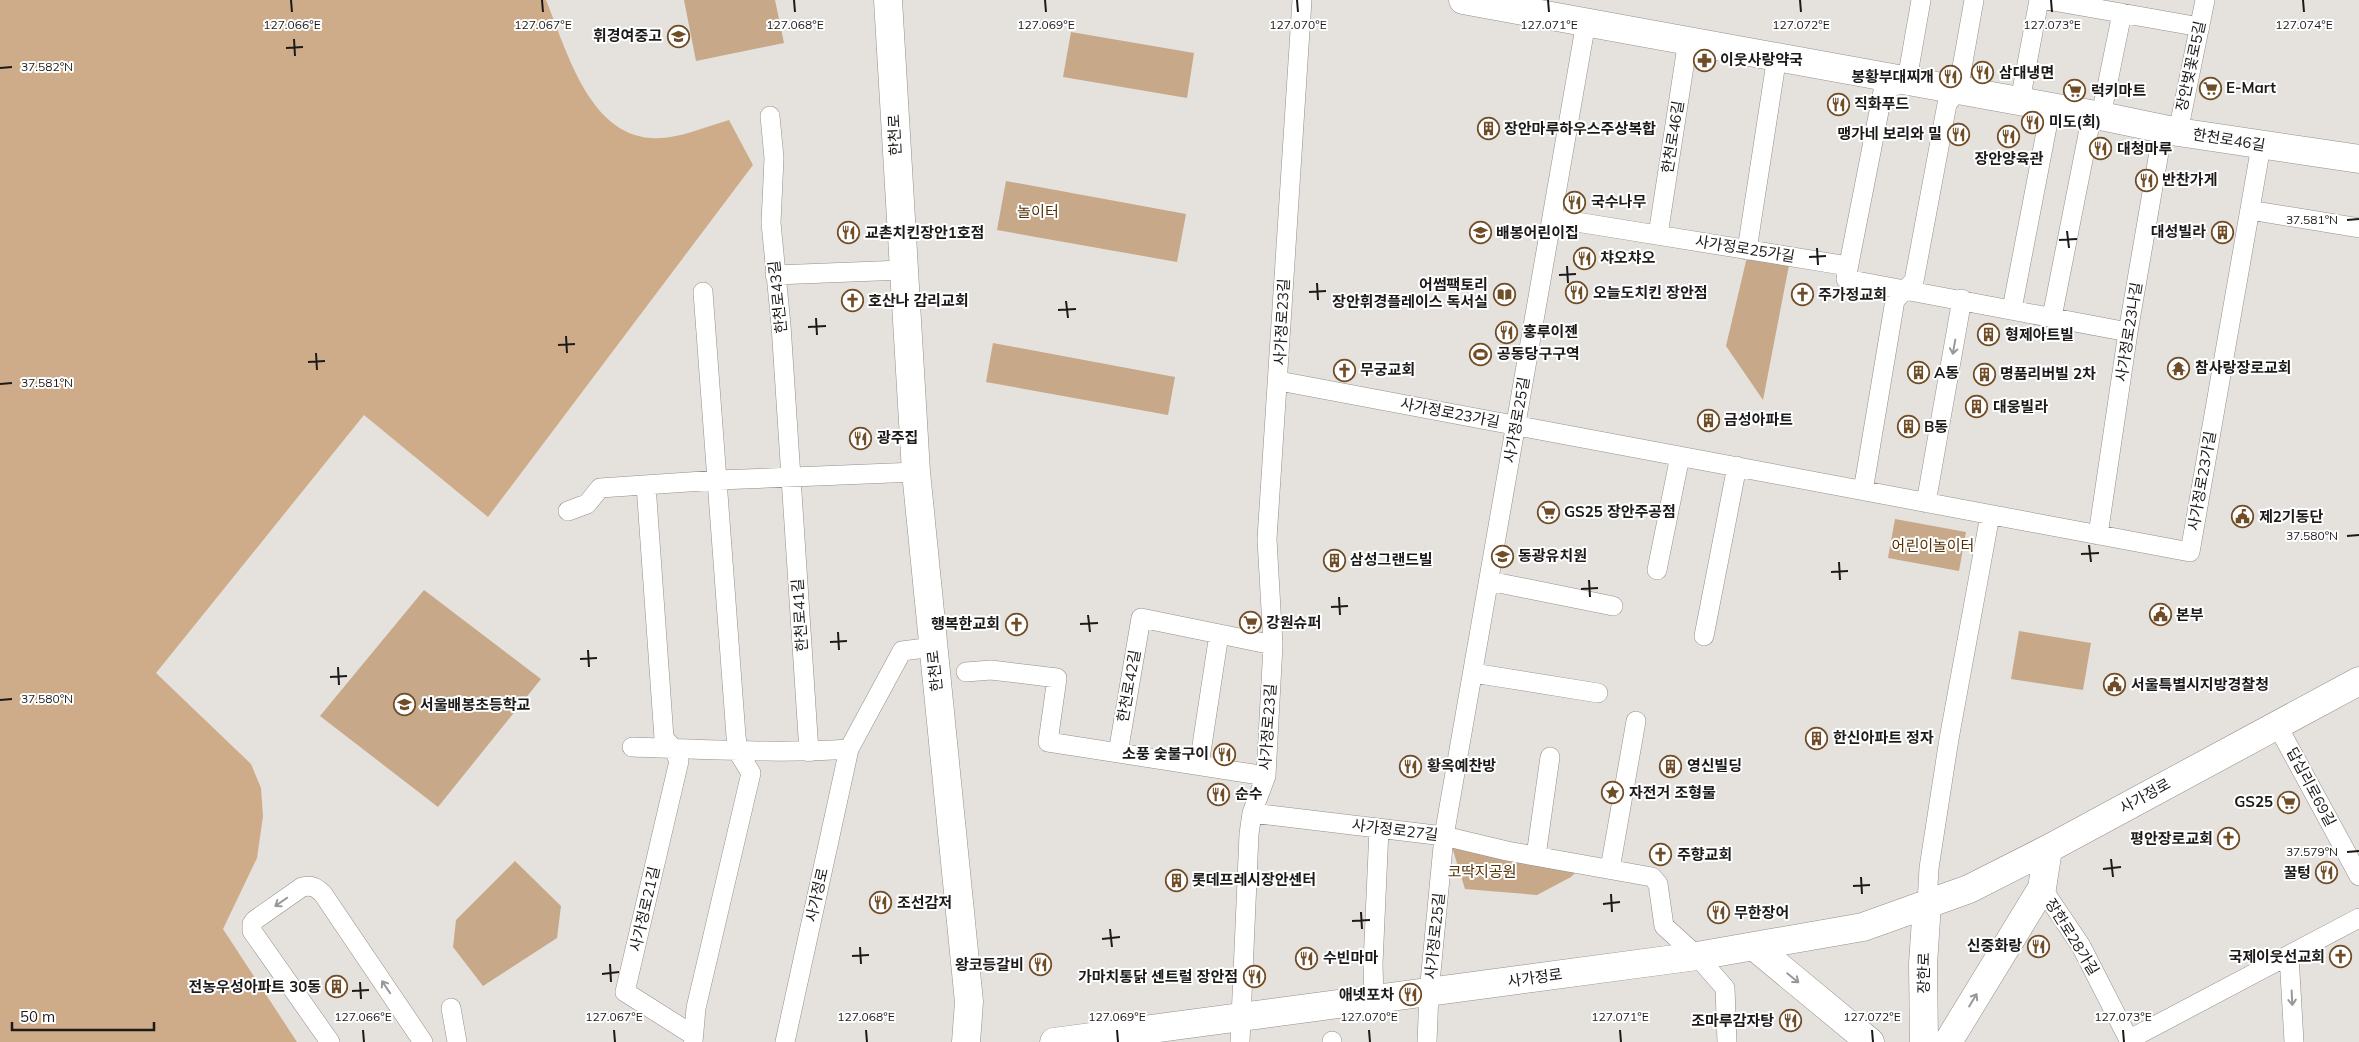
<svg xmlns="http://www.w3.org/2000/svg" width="2359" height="1042" font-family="Mulish,'Noto Sans KR',sans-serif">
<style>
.green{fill:#c7a888}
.forest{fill:#cfac89}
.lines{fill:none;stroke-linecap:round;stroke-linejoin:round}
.street-casing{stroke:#938f8b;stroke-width:20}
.secondary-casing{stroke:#938f8b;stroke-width:29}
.street{stroke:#fff;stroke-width:19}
.secondary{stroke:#fff;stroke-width:28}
.oneway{stroke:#999898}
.ticks{fill:none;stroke:#1c1a19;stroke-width:2}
.labels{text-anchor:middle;stroke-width:4;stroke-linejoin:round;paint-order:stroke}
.poi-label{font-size:15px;font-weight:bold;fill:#1c1a19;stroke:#fff;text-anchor:start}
.street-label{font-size:15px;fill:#1c1a19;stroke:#fff}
.park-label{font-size:15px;fill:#543205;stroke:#fff}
.ticks-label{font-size:12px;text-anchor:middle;fill:#1c1a19;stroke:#fff;stroke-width:4;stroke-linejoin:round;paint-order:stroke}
</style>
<rect width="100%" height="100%" fill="#e5e1dc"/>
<!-- green -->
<path class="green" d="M 684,0 L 775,0 L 784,43 L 696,61 Z
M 1071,32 L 1194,53 L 1187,98 L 1063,77 Z
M 1006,181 L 1186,214 L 1177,262 L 997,230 Z
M 1747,257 L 1789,265 L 1763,400 L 1726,346 Z
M 993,343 L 1175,377 L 1168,415 L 986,382 Z
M 1895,519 L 1966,532 L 1959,571 L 1888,558 Z
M 424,590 L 541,679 L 438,807 L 320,716 Z
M 2019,631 L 2091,643 L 2083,690 L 2011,679 Z
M 1452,847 L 1579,869 L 1571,877 L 1537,895 L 1465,889 Z
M 515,861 L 561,906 L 557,938 L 483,986 L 453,947 L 456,920 Z"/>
<!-- forest -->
<path class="forest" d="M 0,0 L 546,0 C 566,48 588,134 651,138 C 676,140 705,127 729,120 L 753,165 L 488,517 L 364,415 L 156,673 L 251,764 L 261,788 L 263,816 L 257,858 L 223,929 L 297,1042 L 0,1042 Z"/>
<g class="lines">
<defs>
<path id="street" d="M 1921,0 L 1907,80 L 1883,91 L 1846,279 L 2128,332
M 2047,0 L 2200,27
M 2020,101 L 2039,0
M 770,116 L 774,158 L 771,223 L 781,325 L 809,752
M 2101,116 L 2122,13
M 2178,132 L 2205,0
M 2250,210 L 2359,228
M 1552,218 L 1848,266
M 1658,235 L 1688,40
M 1747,250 L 1777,56
M 775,275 L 903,270
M 2012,309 L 2051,106
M 2052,317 L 2092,114
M 1279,381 L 2190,552 L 2261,146
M 646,485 L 664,738 L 673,748 L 679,761 L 625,992 L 693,1035
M 1863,491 L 1895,300 L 1914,281 L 1947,104 L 1958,90 L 1974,0
M 1926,503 L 1962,299
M 568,511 L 587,504 L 600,488 L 718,480 L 916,472
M 2098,535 L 2128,332 L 2163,129
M 1657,570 L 1680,456
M 1489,581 L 1613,606
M 1704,636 L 1737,466
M 966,672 L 991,670 L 1057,678 L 1048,742 L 1266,776
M 1473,673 L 1598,693
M 2277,725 L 2359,876
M 632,747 C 705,749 776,754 849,749
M 1118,753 L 1141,618 L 1273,645
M 1199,765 L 1219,634
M 1252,813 L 1444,836 L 1507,851 L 1652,877 L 1658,884 L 1664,926 L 1697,956 L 1725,988 L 1727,1042
M 1536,856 L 1550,757
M 1610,869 L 1636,721
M 2042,888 L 2081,946 L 2130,1042
M 1927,904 L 1929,868 L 1949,739 L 1990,515
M 2289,955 L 2294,1042
M 1374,1000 L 1373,964 L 1379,829
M 451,1008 L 457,1042
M 2130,1039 L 2359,918
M 1332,1041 L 1332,1042
M 330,1042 L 252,931 L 252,924 L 255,920 L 302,887 C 312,885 316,887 323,894 L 423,1042
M 693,1042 L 696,1008 L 751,773 L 738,752 L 736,736 L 703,292
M 785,1042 L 849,749 L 902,651 L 933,647
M 1240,1042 L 1249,834 L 1252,813 L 1266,776 L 1273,645 L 1267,539 L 1302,0
M 1427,1042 L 1429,993 L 1444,836 L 1586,22"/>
<path id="secondary" d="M 888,0 L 916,472 L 969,1002 L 966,1042
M 1463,0 L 2101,116 L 2178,132 L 2359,159
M 1755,947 L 1870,1042
M 1054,1042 L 1697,956 L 1863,927 L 1969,889 L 2048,849 L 2359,681
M 1924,1042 L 1923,964 L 1927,904
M 1948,1042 L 2042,888 L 2048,849"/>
</defs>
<!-- street casing -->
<use href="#street" class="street-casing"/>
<!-- secondary casing -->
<use href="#secondary" class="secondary-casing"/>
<!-- street -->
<use href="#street" class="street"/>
<!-- secondary -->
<use href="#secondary" class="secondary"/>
</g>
<!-- one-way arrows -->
<defs><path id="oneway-shaft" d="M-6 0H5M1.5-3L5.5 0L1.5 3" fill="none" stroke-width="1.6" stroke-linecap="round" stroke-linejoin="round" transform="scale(1.25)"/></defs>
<g class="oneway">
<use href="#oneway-shaft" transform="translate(1954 347) rotate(100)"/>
<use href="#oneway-shaft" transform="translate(281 902) rotate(145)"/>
<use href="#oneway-shaft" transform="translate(1793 978) rotate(39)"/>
<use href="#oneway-shaft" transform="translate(386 987) rotate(-124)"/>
<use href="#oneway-shaft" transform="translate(2292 998) rotate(87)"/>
<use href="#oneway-shaft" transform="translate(1973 1000) rotate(-59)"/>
</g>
<!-- ticks -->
<path class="ticks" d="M 291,0 L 292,12M 542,0 L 543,12M 794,0 L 795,12M 1045,0 L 1046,12M 1297,0 L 1298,12M 1548,0 L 1549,12M 1800,0 L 1801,12M 2051,0 L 2052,12M 2303,0 L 2304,12M 294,39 L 295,56M 286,48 L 303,47M 0,68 L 12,67M 2347,220 L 2359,219M 2067,231 L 2069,248M 2059,240 L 2077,239M 1817,248 L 1818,265M 1809,257 L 1826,256M 1567,266 L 1568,283M 1559,275 L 1576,274M 1317,283 L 1318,300M 1309,292 L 1326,291M 1066,301 L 1068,318M 1058,310 L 1076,309M 816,318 L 817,335M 808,327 L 826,326M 566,336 L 567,353M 558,345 L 575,344M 316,353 L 317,370M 308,362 L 325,361M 0,384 L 12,383M 2347,536 L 2359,535M 2089,545 L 2091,562M 2081,554 L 2099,553M 1839,562 L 1840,580M 1831,572 L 1848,571M 1589,580 L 1590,597M 1581,589 L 1598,588M 1339,597 L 1340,615M 1331,607 L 1348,606M 1088,615 L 1090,632M 1080,624 L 1098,623M 838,632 L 839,650M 830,642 L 847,641M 588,650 L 589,667M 580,659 L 597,658M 338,667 L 339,685M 330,677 L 347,676M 0,700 L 12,699M 2347,852 L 2359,851M 2111,859 L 2113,877M 2103,869 L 2121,867M 1861,877 L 1862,894M 1853,886 L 1870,885M 1611,894 L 1612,912M 1603,904 L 1620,902M 1361,912 L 1362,929M 1352,921 L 1370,920M 1110,929 L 1112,947M 1102,939 L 1120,937M 860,947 L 861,964M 852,956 L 869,955M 610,964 L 611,982M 602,974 L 619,972M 360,982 L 361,999M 352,991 L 369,990M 363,1030 L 364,1042M 614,1030 L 615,1042M 866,1030 L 867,1042M 1117,1030 L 1118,1042M 1369,1030 L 1370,1042M 1620,1030 L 1621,1042M 1872,1030 L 1873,1042M 2123,1030 L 2124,1042"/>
<!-- icons -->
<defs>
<symbol id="school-ring" viewBox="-11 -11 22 22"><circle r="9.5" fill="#fff" stroke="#704d26" stroke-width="1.5"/><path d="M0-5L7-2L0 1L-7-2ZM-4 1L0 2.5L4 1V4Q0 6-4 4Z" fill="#704d26"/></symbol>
<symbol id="pharmacy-ring" viewBox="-11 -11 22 22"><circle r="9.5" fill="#fff" stroke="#704d26" stroke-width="1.5"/><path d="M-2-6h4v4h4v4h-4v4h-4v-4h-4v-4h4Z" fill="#704d26"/></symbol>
<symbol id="restaurant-ring" viewBox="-11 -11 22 22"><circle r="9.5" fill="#fff" stroke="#704d26" stroke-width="1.5"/><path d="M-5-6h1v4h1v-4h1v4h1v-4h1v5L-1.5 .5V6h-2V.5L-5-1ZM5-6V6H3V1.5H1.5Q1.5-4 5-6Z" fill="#704d26"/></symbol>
<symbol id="supermarket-ring" viewBox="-11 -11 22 22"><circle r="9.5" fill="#fff" stroke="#704d26" stroke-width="1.5"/><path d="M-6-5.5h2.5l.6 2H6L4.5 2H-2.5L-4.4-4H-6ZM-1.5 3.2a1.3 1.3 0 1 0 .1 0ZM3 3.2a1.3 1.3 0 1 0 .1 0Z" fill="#704d26"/></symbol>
<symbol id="building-ring" viewBox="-11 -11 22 22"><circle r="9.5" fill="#fff" stroke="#704d26" stroke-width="1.5"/><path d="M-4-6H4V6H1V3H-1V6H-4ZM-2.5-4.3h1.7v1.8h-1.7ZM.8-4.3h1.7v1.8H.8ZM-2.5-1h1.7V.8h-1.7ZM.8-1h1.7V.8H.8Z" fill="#704d26"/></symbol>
<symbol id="library-ring" viewBox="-11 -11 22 22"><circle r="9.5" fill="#fff" stroke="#704d26" stroke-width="1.5"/><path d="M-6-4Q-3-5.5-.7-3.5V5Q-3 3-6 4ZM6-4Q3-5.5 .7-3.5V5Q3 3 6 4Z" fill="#704d26"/></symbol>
<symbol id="church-ring" viewBox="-11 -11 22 22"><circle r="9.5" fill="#fff" stroke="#704d26" stroke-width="1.5"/><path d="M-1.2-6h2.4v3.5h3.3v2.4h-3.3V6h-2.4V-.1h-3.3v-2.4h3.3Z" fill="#704d26"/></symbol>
<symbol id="stadium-ring" viewBox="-11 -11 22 22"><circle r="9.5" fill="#fff" stroke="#704d26" stroke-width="1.5"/><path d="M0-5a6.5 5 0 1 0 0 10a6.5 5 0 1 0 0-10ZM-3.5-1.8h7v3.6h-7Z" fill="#704d26"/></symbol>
<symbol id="temple-ring" viewBox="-11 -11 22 22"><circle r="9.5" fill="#fff" stroke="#704d26" stroke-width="1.5"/><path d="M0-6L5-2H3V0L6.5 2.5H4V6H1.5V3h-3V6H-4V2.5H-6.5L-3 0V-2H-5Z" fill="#704d26"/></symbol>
<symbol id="civic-ring" viewBox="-11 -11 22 22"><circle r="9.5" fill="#fff" stroke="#704d26" stroke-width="1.5"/><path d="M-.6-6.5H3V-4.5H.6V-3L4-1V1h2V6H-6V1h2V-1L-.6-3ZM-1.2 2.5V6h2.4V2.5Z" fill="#704d26"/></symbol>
<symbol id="sight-ring" viewBox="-11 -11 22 22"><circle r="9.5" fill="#fff" stroke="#704d26" stroke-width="1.5"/><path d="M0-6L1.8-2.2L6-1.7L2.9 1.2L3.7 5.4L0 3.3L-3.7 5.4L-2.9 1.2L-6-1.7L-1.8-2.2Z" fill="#704d26"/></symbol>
</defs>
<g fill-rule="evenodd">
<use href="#school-ring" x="666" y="24" width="25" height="25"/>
<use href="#pharmacy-ring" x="1692" y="48" width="25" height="25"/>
<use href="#restaurant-ring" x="1970" y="60" width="25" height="25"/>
<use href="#restaurant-ring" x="1938" y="64" width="25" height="25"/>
<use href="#supermarket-ring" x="2198" y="76" width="25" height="25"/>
<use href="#supermarket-ring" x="2062" y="78" width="25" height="25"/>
<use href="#restaurant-ring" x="1826" y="92" width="25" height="25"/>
<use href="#restaurant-ring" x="2020" y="110" width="25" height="25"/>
<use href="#building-ring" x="1476" y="116" width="25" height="25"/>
<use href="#restaurant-ring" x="1946" y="122" width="25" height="25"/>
<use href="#restaurant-ring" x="1996" y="124" width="25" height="25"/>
<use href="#restaurant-ring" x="2088" y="136" width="25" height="25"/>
<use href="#restaurant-ring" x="2134" y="168" width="25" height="25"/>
<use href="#restaurant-ring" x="1562" y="190" width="25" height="25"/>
<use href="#building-ring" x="2210" y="220" width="25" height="25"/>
<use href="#restaurant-ring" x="836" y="220" width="25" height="25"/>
<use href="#school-ring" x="1468" y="220" width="25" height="25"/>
<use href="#restaurant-ring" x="1572" y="246" width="25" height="25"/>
<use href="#restaurant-ring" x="1564" y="280" width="25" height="25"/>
<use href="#library-ring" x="1492" y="282" width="25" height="25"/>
<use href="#church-ring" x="1790" y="282" width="25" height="25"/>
<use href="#church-ring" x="840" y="288" width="25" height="25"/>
<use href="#restaurant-ring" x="1494" y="320" width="25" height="25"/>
<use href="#building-ring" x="1976" y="322" width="25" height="25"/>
<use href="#stadium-ring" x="1468" y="342" width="25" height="25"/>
<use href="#temple-ring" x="2166" y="356" width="25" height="25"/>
<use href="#church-ring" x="1332" y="358" width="25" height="25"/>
<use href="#building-ring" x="1906" y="360" width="25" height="25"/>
<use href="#building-ring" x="1972" y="362" width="25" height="25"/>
<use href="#building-ring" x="1964" y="394" width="25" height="25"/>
<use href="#building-ring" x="1696" y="408" width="25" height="25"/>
<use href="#building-ring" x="1896" y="414" width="25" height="25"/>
<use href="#restaurant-ring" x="848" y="426" width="25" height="25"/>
<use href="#supermarket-ring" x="1536" y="500" width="25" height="25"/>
<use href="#civic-ring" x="2230" y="504" width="25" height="25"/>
<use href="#school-ring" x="1490" y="544" width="25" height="25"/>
<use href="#building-ring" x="1322" y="548" width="25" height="25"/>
<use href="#civic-ring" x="2148" y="602" width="25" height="25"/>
<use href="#supermarket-ring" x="1238" y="610" width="25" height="25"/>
<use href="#church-ring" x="1004" y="612" width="25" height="25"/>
<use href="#civic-ring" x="2102" y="672" width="25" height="25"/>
<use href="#school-ring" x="392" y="692" width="25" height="25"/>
<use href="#building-ring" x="1804" y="726" width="25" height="25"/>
<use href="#restaurant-ring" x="1212" y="742" width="25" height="25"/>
<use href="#restaurant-ring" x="1398" y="754" width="25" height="25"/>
<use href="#building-ring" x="1658" y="754" width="25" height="25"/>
<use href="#sight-ring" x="1600" y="780" width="25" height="25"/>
<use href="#restaurant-ring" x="1206" y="782" width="25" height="25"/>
<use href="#supermarket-ring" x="2276" y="790" width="25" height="25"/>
<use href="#church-ring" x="2216" y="826" width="25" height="25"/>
<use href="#church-ring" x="1648" y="842" width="25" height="25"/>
<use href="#restaurant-ring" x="2314" y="860" width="25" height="25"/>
<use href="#building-ring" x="1164" y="868" width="25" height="25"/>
<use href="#restaurant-ring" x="868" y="890" width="25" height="25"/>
<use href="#restaurant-ring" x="1706" y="900" width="25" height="25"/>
<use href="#restaurant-ring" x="2026" y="934" width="25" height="25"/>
<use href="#church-ring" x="2328" y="944" width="25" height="25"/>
<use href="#restaurant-ring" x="1294" y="946" width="25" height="25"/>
<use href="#restaurant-ring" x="1028" y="952" width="25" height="25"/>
<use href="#restaurant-ring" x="1242" y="964" width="25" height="25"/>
<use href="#building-ring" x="324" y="974" width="25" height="25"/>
<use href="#restaurant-ring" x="1398" y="982" width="25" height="25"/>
<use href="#restaurant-ring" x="1778" y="1008" width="25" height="25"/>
</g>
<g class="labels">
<!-- poi labels -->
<g class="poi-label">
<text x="662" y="41" text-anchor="end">휘경여중고</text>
<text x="1720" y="65">이웃사랑약국</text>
<text x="1999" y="78">삼대냉면</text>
<text x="1934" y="82" text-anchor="end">봉황부대찌개</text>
<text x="2226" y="93">E-Mart</text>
<text x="2091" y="96">럭키마트</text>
<text x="1854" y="109">직화푸드</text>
<text x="2049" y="127">미도(회)</text>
<text x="1504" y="134">장안마루하우스주상복합</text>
<text x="1942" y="139" text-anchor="end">맹가네 보리와 밀</text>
<text x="2117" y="154">대청마루</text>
<text x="2009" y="164" text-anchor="middle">장안양육관</text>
<text x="2162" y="185">반찬가게</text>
<text x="1591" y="207">국수나무</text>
<text x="2206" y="237" text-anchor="end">대성빌라</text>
<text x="865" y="238">교촌치킨장안1호점</text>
<text x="1496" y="238">배봉어린이집</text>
<text x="1600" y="263">챠오챠오</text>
<text x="1488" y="290" text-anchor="end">어썸팩토리<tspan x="1488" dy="17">장안휘경플레이스 독서실</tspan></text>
<text x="1593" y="298">오늘도치킨 장안점</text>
<text x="1818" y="300">주가정교회</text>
<text x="868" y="306">호산나 감리교회</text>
<text x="1523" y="337">홍루이젠</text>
<text x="2005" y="340">형제아트빌</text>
<text x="1497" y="359">공동당구구역</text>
<text x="2195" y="373">참사랑장로교회</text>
<text x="1360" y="375">무궁교회</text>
<text x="1934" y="378">A동</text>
<text x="2000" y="379">명품리버빌 2차</text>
<text x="1993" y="412">대웅빌라</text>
<text x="1724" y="425">금성아파트</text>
<text x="1924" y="432">B동</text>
<text x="877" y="443">광주집</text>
<text x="1564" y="517">GS25 장안주공점</text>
<text x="2259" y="522">제2기동단</text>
<text x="1518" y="561">동광유치원</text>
<text x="1350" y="565">삼성그랜드빌</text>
<text x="2176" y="620">본부</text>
<text x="1266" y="628">강원슈퍼</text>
<text x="1000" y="629" text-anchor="end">행복한교회</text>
<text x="2131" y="690">서울특별시지방경찰청</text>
<text x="420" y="710">서울배봉초등학교</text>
<text x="1833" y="743">한신아파트 정자</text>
<text x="1209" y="759" text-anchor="end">소풍 숯불구이</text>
<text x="1427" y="771">황옥예찬방</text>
<text x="1687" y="771">영신빌딩</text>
<text x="1629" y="798">자전거 조형물</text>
<text x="1235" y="799">순수</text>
<text x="2273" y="807" text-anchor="end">GS25</text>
<text x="2213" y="844" text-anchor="end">평안장로교회</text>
<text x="1677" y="860">주향교회</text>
<text x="2311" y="878" text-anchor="end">꿀텅</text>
<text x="1192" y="885">롯데프레시장안센터</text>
<text x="897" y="908">조선감저</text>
<text x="1734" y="918">무한장어</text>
<text x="2022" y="951" text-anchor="end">신중화랑</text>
<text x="2325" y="962" text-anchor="end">국제이웃선교회</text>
<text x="1323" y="963">수빈마마</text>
<text x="1024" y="970" text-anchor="end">왕코등갈비</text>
<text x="1238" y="982" text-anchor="end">가마치통닭 센트럴 장안점</text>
<text x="321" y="992" text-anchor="end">전농우성아파트 30동</text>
<text x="1394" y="1000" text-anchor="end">애넷포차</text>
<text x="1774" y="1026" text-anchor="end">조마루감자탕</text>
</g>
<!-- street labels -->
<g class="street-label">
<text transform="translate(2191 66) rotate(-78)" y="5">장안벚꽃로5길</text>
<text transform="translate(895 135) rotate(-93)" y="5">한천로</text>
<text transform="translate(1673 137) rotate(-81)" y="5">한천로46길</text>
<text transform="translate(2229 140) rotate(9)" y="5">한천로46길</text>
<text transform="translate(1745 249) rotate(9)" y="5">사가정로25가길</text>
<text transform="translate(778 297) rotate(-96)" y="5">한천로43길</text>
<text transform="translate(1282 322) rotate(-87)" y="5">사가정로23길</text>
<text transform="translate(2129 332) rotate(-81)" y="5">사가정로23나길</text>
<text transform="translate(1450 413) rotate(11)" y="5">사가정로23가길</text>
<text transform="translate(1517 420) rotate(-80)" y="5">사가정로25길</text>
<text transform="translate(2202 481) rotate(-80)" y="5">사가정로23가길</text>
<text transform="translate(800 615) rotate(-94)" y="5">한천로41길</text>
<text transform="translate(935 671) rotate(-96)" y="5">한천로</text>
<text transform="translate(1129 686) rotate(-80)" y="5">한천로42길</text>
<text transform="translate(1268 727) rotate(-86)" y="5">사가정로23길</text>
<text transform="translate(2311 787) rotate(62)" y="5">답십리로69길</text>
<text transform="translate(2145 796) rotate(-29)" y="5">사가정로</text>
<text transform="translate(1395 830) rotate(7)" y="5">사가정로27길</text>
<text transform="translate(817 895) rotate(-77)" y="5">사가정로</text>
<text transform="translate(645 909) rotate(-77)" y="5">사가정로21길</text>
<text transform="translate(1435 936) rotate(-84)" y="5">사가정로25길</text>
<text transform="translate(2072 937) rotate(58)" y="5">장한로28가길</text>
<text transform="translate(1924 973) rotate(-89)" y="5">장한로</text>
<text transform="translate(1535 978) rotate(-8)" y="5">사가정로</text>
</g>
<!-- park labels -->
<g class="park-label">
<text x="1038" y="217">놀이터</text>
<text x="1933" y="551">어린이놀이터</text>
<text x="1482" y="877">코딱지공원</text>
</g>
</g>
<g class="ticks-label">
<text x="292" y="29">127.066°E</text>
<text x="543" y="29">127.067°E</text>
<text x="795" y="29">127.068°E</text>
<text x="1046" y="29">127.069°E</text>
<text x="1298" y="29">127.070°E</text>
<text x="1549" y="29">127.071°E</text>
<text x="1801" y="29">127.072°E</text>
<text x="2052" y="29">127.073°E</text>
<text x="2304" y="29">127.074°E</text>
<text x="47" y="71">37.582°N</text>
<text x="2312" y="224">37.581°N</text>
<text x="47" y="387">37.581°N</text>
<text x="2312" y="540">37.580°N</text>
<text x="47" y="703">37.580°N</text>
<text x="2312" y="856">37.579°N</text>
<text x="363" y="1021">127.066°E</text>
<text x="614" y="1021">127.067°E</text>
<text x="866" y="1021">127.068°E</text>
<text x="1117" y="1021">127.069°E</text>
<text x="1369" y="1021">127.070°E</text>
<text x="1620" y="1021">127.071°E</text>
<text x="1872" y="1021">127.072°E</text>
<text x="2123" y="1021">127.073°E</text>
</g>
<!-- scale -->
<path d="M12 1022v8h142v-8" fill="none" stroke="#1c1a19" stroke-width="2.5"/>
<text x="20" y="1022" font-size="15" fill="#1c1a19" stroke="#ffffff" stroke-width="4" paint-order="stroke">50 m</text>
</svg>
